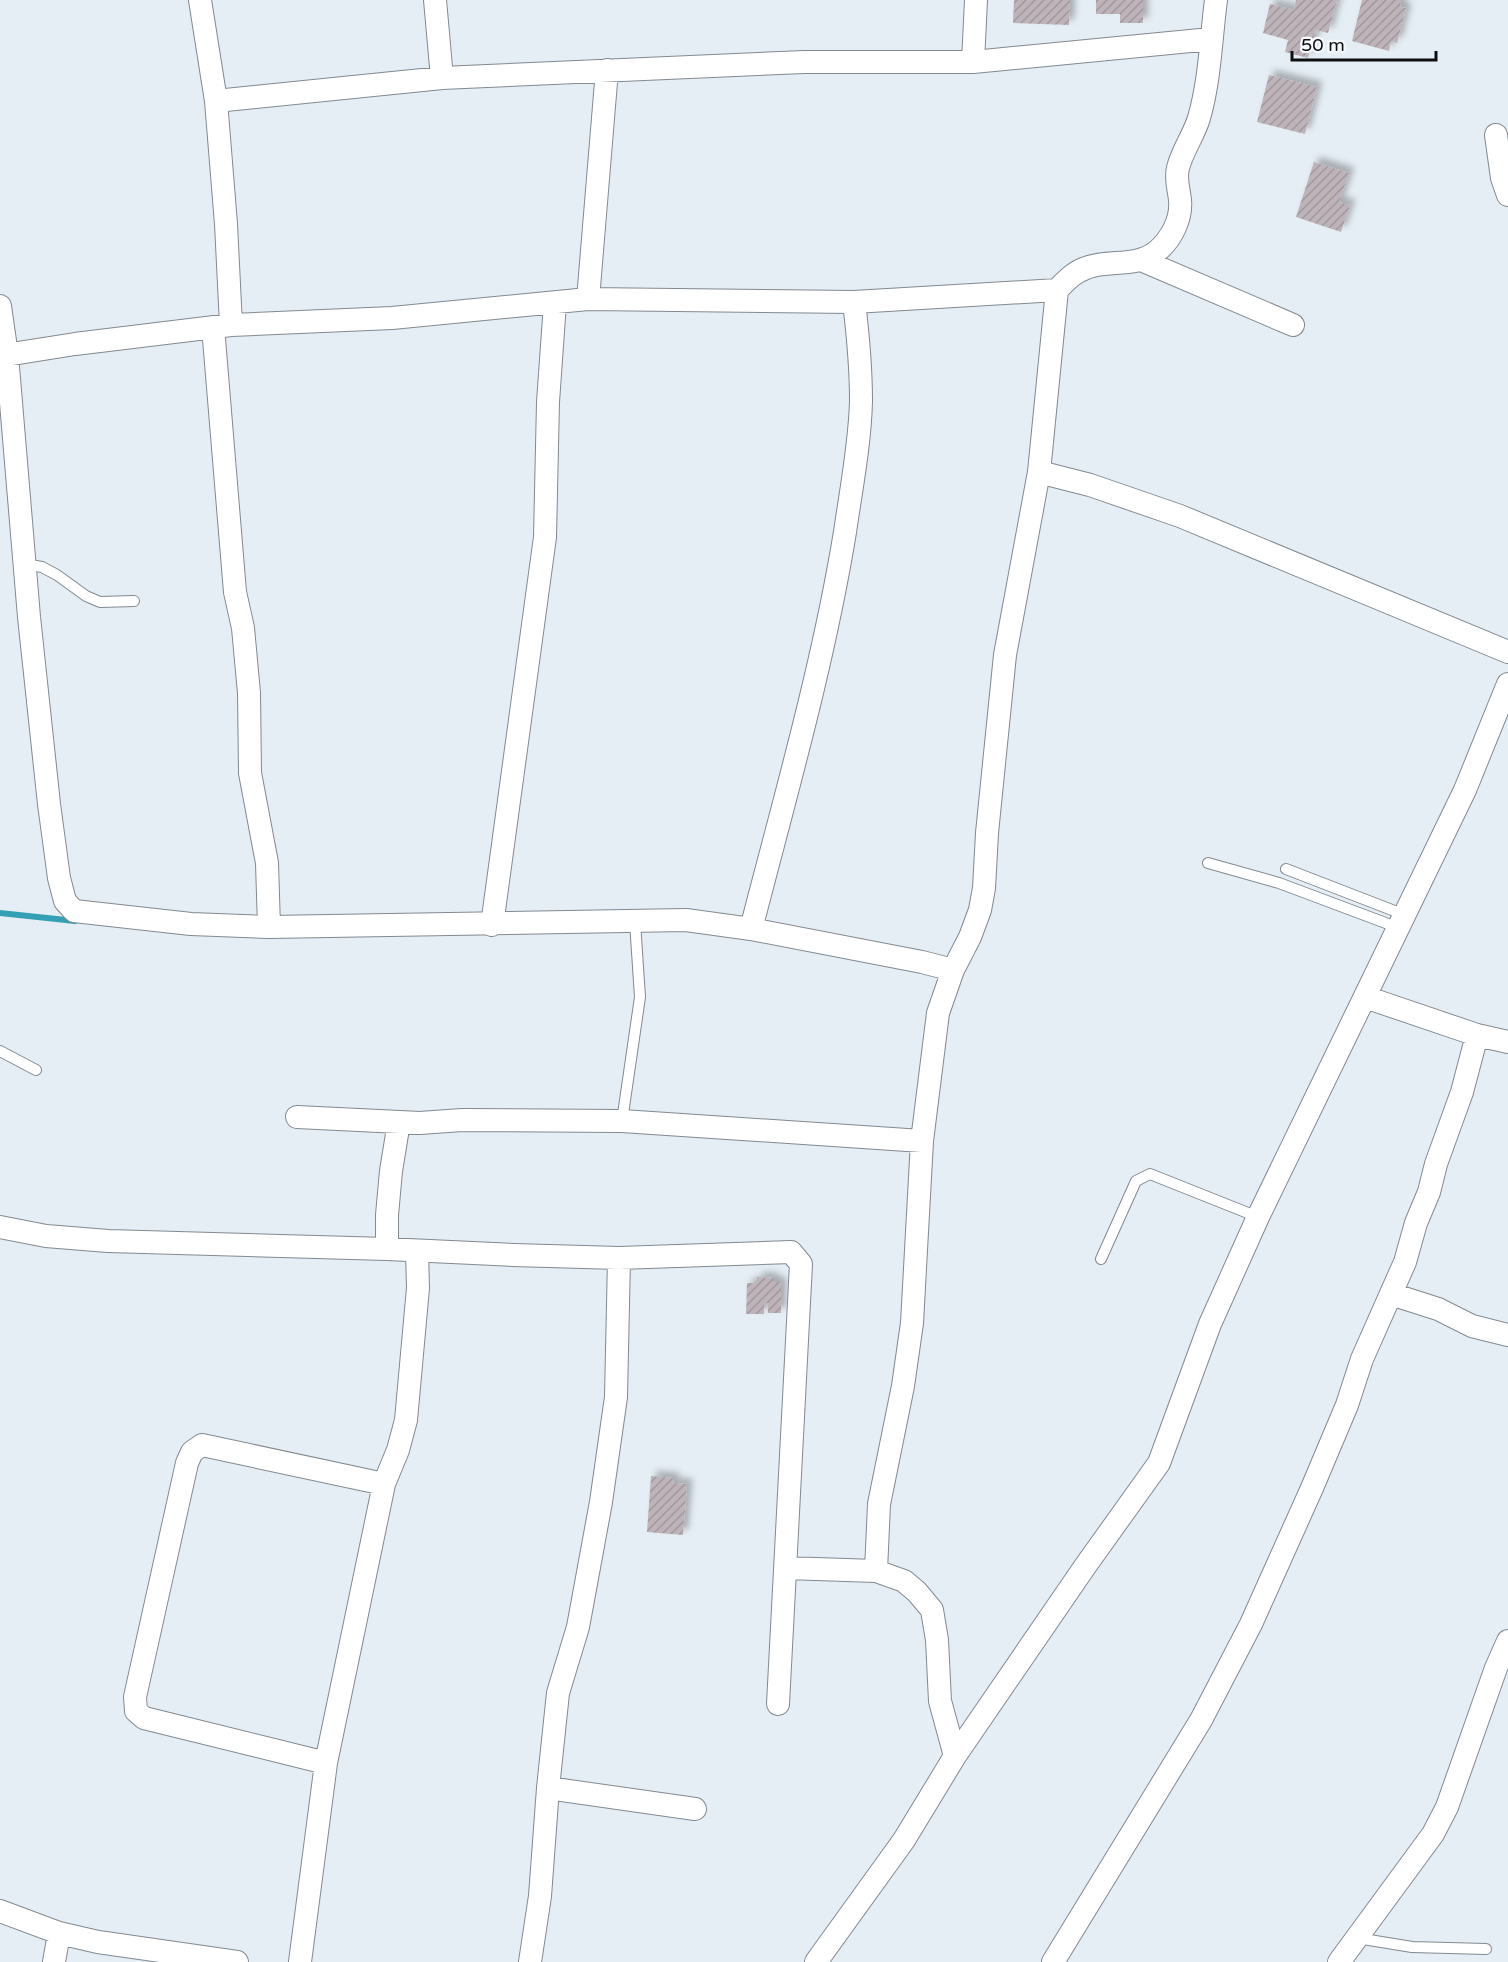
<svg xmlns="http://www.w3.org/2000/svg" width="1508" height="1962" font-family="'Varela Round',sans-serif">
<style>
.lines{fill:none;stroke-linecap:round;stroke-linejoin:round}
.stream{stroke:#33a0b5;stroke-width:6}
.building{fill:url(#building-hatch);filter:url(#shadow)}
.service-casing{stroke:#82898f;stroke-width:12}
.minor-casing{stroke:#82898f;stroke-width:24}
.service{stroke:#fff;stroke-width:10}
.minor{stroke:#fff;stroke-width:22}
</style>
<defs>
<pattern id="building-hatch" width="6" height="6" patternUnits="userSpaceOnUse" patternTransform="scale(1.5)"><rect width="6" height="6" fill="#bdb3b9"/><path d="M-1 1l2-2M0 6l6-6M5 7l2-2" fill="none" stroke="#a1999e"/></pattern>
<filter id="shadow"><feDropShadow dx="5.5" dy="-5.5" stdDeviation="3" flood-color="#0004"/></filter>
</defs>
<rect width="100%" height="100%" fill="#e6eef5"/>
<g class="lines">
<!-- stream -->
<path class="stream" d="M 0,913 L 75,921"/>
</g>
<!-- building -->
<path class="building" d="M 1014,0 L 1070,0 L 1069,25 L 1013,23 Z
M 1096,0 L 1143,0 L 1143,23 L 1120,23 L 1120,14 L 1096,14 Z
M 1296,0 L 1337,0 L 1328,33 L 1316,30 L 1308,58 L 1285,52 L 1288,40 L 1263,33 L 1270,4 L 1294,10 Z
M 1362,0 L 1401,0 L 1400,7 L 1406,8 L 1397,43 L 1391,41 L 1389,51 L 1352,41 Z
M 1269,75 L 1317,87 L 1305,134 L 1257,122 Z
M 1314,162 L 1349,173 L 1339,202 L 1350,205 L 1341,232 L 1296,217 Z
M 757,1277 L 773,1278 L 773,1282 L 781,1282 L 781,1313 L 768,1313 L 768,1303 L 764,1303 L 764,1314 L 746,1314 L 747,1283 L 757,1283 Z
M 651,1476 L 674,1478 L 673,1483 L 687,1484 L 683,1535 L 647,1532 Z"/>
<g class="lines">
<defs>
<path id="service" d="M 24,564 L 42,567 L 57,575 L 86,596 L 100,602 L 134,601
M 1208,863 L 1279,883 L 1399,928
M 1286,869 L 1405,915
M 0,1051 L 36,1070
M 622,1121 L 640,997 L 635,922
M 1101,1259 L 1136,1181 L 1150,1174 L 1258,1217
M 1357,1938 L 1412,1947 L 1486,1949"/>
<path id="minor" d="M 200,0 L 216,101 L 226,224 L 231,325
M 435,0 L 442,78
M 973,62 L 976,0
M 216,101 L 442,78 L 804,62 L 973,62 L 1211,39
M 1496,135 L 1502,178 L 1508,195
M 1141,260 L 1293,325
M 588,299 L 607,70
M 0,306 L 7,355 L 29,617 L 49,804 L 59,878 L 65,901 L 74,911 L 191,924 L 269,927 L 686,920 L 751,929 L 922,962 L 953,970
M 213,327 L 235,592 L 243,628 L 249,693 L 250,773 L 267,863 L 269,927
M 0,356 L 75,344 L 231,325 L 392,318 L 588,299 L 854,302 L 1057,290
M 1039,472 L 1090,485 L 1180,516 L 1508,652
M 492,925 L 545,537 L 548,402 L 555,303
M 751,929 C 785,797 823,666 845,532 C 851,490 860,444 861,401 C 861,368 858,335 854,302
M 1365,997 L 1477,1035 L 1508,1042
M 297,1117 L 420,1123 L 462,1120 L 622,1121 L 922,1141
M 0,1227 L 46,1236 L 108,1241 L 387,1249 L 513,1255 L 619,1258 L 791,1252 L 801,1264 L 778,1704
M 387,1249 L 387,1215 L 391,1171 L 399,1122
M 1391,1294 L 1438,1309 L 1472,1326 L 1508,1335
M 786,1568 L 876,1571 L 904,1581 L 917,1592 L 932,1610 L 937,1640 L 940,1701 L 955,1756
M 876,1571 L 879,1504 L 903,1386 L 912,1323 L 922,1141 L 938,1013 L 953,970 L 970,937 L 980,910 L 984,888 L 987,833 L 1005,655 L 1039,472 L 1057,290 C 1066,281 1074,272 1086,268 C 1108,259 1135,268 1156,252 C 1171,240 1182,219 1180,200 C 1179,189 1175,180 1178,168 C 1182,151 1194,135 1199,118 C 1210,80 1211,38 1216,0
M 326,1763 L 144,1718 L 136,1711 L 135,1697 L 187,1463 L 192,1452 L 202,1445 L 384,1484
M 548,1788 L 695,1809
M 0,1911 L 59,1933 L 98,1942 L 237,1962
M 54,1962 L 59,1933
M 300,1962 L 326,1763 L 384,1484 L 398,1450 L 406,1420 L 418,1288 L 417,1251
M 530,1962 L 540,1896 L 548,1788 L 558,1693 L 578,1627 L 601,1502 L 616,1397 L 619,1258
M 816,1962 L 904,1840 L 955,1756 L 1086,1565 L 1159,1463 L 1210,1324 L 1258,1217 L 1465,790 L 1508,684
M 1053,1962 L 1201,1720 L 1251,1624 L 1312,1488 L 1347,1405 L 1362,1359 L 1405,1262 L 1416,1223 L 1429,1192 L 1436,1164 L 1462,1092 L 1477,1035
M 1339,1962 L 1433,1834 L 1447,1807 L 1496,1668 L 1508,1641"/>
</defs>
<!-- service casing -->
<use href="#service" class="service-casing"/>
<!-- minor casing -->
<use href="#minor" class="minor-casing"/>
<!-- service -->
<use href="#service" class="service"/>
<!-- minor -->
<use href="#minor" class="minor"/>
</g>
<!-- scale -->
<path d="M1292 51v9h144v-9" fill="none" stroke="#0c0e11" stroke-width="3"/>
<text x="1301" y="51" font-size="18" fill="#0c0e11" stroke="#f7fafd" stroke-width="4.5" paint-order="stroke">50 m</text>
</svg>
